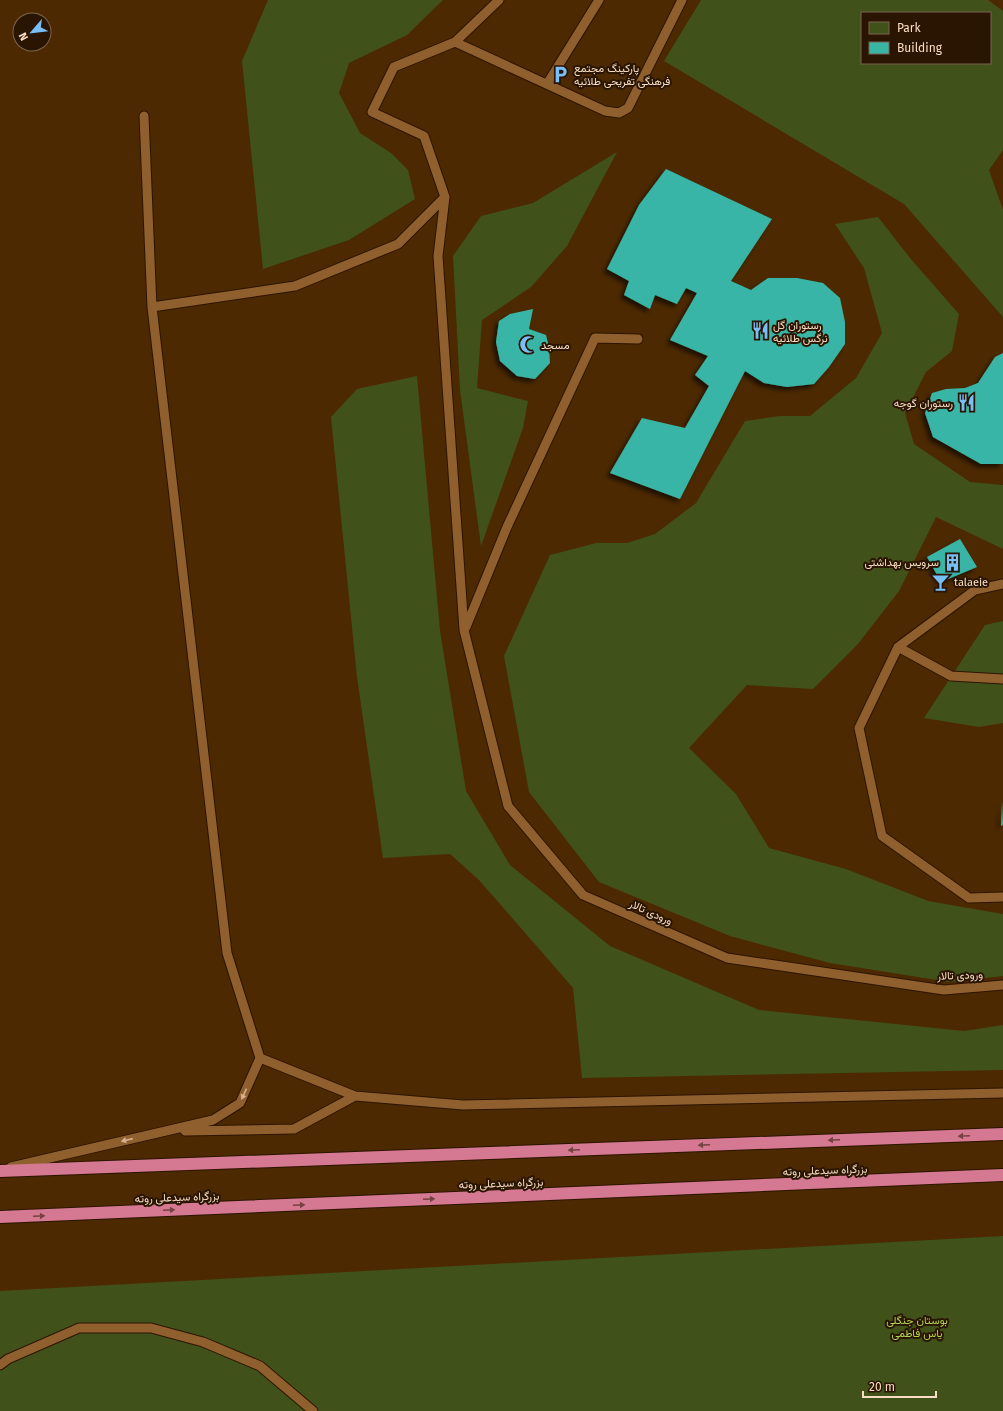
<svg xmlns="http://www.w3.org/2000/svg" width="1003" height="1411" font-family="'Fira Sans',Vazirmatn,sans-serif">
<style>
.green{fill:#41511a;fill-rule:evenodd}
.building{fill:#39b5a6;filter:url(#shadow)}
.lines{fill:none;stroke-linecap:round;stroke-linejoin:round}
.lane-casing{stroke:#2c1400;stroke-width:11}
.highway-casing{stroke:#2c1400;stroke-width:14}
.lane{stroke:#905f2e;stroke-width:9}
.highway{stroke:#d47991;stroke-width:12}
.oneway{fill:#d4b08f}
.oneway2{fill:#764242}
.labels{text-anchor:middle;stroke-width:4;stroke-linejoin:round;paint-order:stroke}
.poi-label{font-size:11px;fill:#f8dcc3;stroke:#291502;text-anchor:start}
.street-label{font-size:11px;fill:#f8dcc3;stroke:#291502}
.park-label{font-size:11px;fill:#b0d54d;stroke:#291502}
</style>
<defs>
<filter id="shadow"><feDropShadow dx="-3.5" dy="3.5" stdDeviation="2" flood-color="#0009"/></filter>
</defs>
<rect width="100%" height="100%" fill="#4c2900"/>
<!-- green -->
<path class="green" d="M 268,0 L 443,0 L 407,35 L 349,63 L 339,93 L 360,133 L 391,153 L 408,170 L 415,199 L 349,240 L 263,269 L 242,61 Z
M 701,0 L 988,0 L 1003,11 L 1003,150 L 989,170 L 1003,210 L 1003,317 L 904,204 L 664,61 ZM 862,13 L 990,13 L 990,63 L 862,63 Z
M 617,152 L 567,246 L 531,287 L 482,320 L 477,388 L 528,401 L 523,428 L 481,546 L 460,390 L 453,256 L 481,216 L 533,203 Z
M 878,217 L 910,258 L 959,314 L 952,351 L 926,372 L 905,413 L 914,444 L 970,482 L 1003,485 L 1003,549 L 936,517 L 899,591 L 858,644 L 813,689 L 747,685 L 689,748 L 736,794 L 769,848 L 846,869 L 928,901 L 1003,914 L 1003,976 L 949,982 L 830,963 L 730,936 L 599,882 L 529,792 L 504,656 L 550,555 L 596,543 L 627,543 L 655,534 L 696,503 L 745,421 L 780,416 L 810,416 L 856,378 L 882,333 L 864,268 L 835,224 Z
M 417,376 L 440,631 L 466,791 L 510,865 L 610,946 L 759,1010 L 964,1031 L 1003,1025 L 1003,1070 L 582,1078 L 573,988 L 479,880 L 450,854 L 383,858 L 357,677 L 331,417 L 357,389 Z
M 1003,621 L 1003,723 L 979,727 L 924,718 L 985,625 Z
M 1003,1236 L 1003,1411 L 0,1411 L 0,1291 Z"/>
<!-- building -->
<path class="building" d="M 666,169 L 772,219 L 731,281 L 751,290 L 768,278 L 797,278 L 823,283 L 840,298 L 845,322 L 845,344 L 829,367 L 814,384 L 787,387 L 764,383 L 745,371 L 680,499 L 610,473 L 642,418 L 685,428 L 709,386 L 695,375 L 708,356 L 670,340 L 697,293 L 686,288 L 677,304 L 655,295 L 650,309 L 624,295 L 629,281 L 607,269 L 639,205 Z
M 533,309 L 529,329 L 546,335 L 549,347 L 550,363 L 535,379 L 517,376 L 500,361 L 496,342 L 499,321 L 510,314 Z
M 1003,353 L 1003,464 L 981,464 L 933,437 L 925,413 L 932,393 L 946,389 L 965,388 L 978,383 L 995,357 Z
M 960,539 L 977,567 L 941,582 L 927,557 Z
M 1002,801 L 1003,825 L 1001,826 Z"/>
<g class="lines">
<defs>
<path id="lane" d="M 499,0 L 455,42 L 394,67 L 372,112 L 424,136 L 445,197 L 438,256 L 464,630 L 508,806 L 583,895 L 727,958 L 944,990 L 1003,985
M 455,42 L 605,111 L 619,113 L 628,108 L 682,0
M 547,84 L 599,0
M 144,116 L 152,307 L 227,953 L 260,1058 L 355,1096 L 463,1105 L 1003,1093
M 152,307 L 295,286 L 398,244 L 445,197
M 1003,584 L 975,590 L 898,647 L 859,728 L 882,836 L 969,898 L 1003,897
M 466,627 L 507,527 L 595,338 L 638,339
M 898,647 L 951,676 L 1003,679
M 185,1131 L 294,1129 L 355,1096
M 11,1167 L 213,1120 L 240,1103 L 260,1058
M 0,1365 L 8,1359 L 79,1328 L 151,1328 L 203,1342 L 260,1366 L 313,1411"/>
<path id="highway" d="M 0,1171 L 1003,1134
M 0,1217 L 1003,1175"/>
</defs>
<!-- lane casing -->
<use href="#lane" class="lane-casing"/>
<!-- highway casing -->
<use href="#highway" class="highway-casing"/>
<!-- lane -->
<use href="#lane" class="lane"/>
<!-- highway -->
<use href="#highway" class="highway"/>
</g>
<!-- one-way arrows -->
<defs><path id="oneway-solid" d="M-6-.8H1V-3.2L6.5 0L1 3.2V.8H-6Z"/></defs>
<g class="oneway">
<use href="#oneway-solid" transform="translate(244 1094) rotate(115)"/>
<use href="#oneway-solid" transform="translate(127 1140) rotate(167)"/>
</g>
<g class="oneway2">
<use href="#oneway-solid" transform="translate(964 1136) rotate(178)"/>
<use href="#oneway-solid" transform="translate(834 1140) rotate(178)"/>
<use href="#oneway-solid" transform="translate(704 1145) rotate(178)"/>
<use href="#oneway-solid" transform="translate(574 1150) rotate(178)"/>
<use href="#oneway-solid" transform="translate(429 1199) rotate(-2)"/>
<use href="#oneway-solid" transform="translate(299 1205) rotate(-2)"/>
<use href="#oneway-solid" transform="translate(169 1210) rotate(-2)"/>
<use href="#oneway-solid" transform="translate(39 1216) rotate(-2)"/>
</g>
<!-- icons -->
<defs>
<symbol id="parking-bare" viewBox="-9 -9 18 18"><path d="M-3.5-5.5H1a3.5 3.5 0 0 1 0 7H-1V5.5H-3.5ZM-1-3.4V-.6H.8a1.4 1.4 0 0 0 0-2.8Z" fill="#78bff7" stroke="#291502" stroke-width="2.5" paint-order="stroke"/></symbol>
<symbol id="restaurant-bare" viewBox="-9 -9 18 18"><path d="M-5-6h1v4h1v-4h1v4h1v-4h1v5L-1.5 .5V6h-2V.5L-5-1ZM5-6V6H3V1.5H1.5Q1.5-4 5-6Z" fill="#78bff7" stroke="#291502" stroke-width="2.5" paint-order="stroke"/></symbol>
<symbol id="mosque-bare" viewBox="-9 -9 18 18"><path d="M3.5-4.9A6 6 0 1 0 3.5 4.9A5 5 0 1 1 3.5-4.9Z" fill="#78bff7" stroke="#291502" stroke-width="2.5" paint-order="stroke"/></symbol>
<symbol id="building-bare" viewBox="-9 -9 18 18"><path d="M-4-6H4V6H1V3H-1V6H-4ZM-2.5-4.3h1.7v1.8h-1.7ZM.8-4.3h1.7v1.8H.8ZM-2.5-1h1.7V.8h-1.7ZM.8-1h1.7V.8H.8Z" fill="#78bff7" stroke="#291502" stroke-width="2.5" paint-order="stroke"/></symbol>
<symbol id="bar-bare" viewBox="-9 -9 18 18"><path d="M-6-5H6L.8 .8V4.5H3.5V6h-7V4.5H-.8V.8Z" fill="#78bff7" stroke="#291502" stroke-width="2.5" paint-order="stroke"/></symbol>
</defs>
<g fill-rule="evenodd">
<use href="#parking-bare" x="548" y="62" width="25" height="25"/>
<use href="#restaurant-bare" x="748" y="318" width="25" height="25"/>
<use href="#mosque-bare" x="516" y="332" width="25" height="25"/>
<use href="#restaurant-bare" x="954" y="390" width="25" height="25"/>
<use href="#building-bare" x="940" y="550" width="25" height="25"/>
<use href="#bar-bare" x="928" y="570" width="25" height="25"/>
</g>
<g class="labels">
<!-- poi labels -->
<g class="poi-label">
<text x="574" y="72">پارکینگ مجتمع<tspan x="574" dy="13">فرهنگی تفریحی طلائیه</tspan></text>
<text x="773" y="329">رستوران گل<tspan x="773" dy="13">نرگس طلائیه</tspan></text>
<text x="541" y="349">مسجد</text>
<text x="953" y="407" text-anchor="end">رستوران گوجه</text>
<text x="939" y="566" text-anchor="end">سرویس بهداشتی</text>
<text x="954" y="586">talaeie</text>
</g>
<!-- street labels -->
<g class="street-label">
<text transform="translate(651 912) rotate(24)" y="4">ورودی تالار</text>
<text transform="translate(960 975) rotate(-2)" y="4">ورودی تالار</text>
<text transform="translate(825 1170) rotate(-2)" y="4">بزرگراه سیدعلی روته</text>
<text transform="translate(501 1183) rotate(-2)" y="4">بزرگراه سیدعلی روته</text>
<text transform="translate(177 1197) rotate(-2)" y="4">بزرگراه سیدعلی روته</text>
</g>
<!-- park labels -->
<g class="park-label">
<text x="917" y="1324">بوستان جنگلی<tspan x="917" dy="13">یاس فاطمی</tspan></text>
</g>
</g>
<!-- legend -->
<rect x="861" y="12" width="130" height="52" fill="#291502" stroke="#7c654f"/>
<rect x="869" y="22" width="20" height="12" fill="#41511a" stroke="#7c654f"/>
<text x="897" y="32" font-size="12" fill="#f8dcc3">Park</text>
<rect x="869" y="42" width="20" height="12" fill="#39b5a6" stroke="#7c654f"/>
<text x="897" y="52" font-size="12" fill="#f8dcc3">Building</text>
<!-- north arrow -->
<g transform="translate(32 32) rotate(242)"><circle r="19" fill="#291502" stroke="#7c654f"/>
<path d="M0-3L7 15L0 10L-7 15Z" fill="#78bff7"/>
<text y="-6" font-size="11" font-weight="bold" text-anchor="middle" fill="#f8dcc3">N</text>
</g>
<!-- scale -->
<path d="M863 1391v6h73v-6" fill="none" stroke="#f8dcc3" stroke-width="2"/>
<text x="869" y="1391" font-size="12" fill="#f8dcc3" stroke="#291502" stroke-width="3" paint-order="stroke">20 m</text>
</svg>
